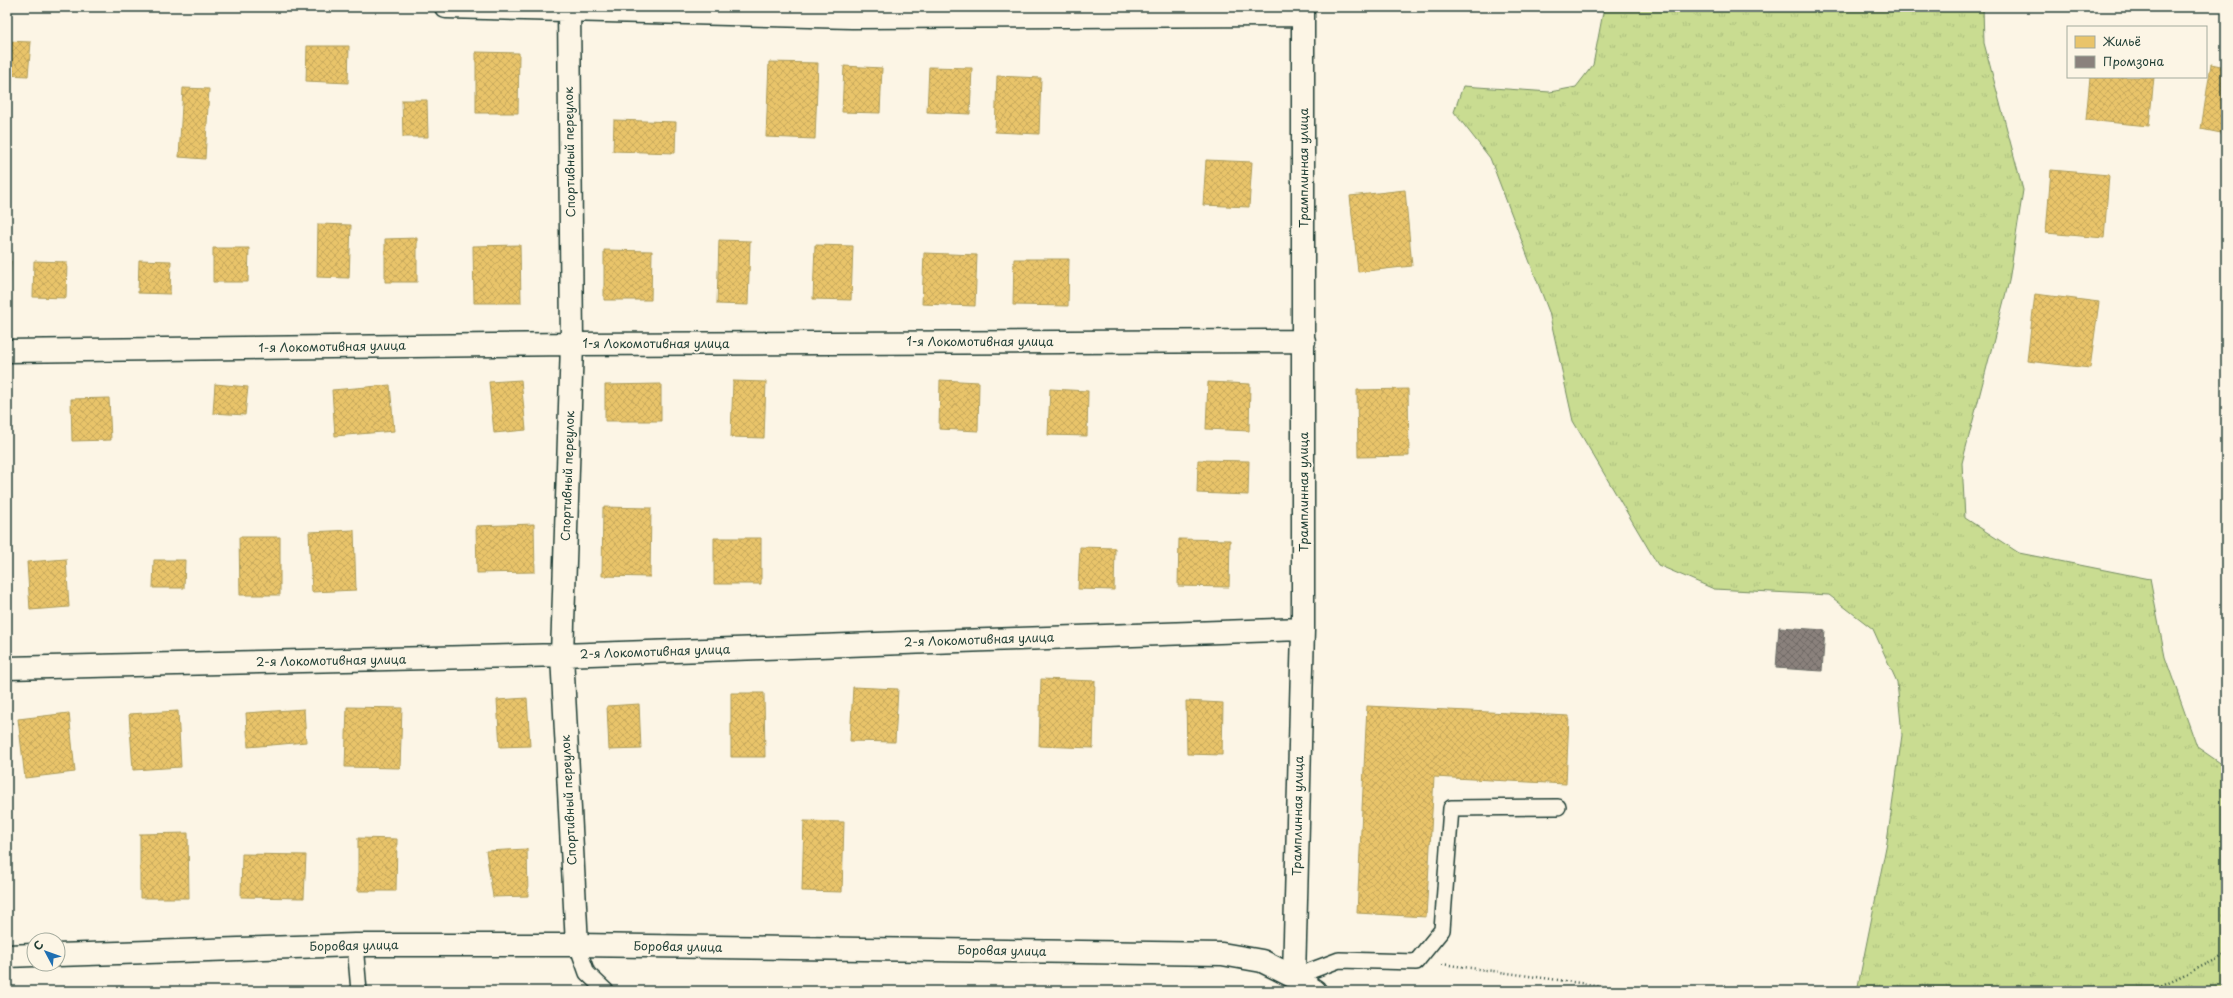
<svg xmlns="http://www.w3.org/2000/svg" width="2233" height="998" font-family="'Playpen Sans',sans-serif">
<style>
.grass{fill:url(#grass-tufts);stroke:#748c62}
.homes{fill:url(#homes-cross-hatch);stroke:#ac9c5a}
.industry{fill:url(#industry-cross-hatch);stroke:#6a6d66}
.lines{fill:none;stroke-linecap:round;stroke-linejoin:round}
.lane-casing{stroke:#1f3d34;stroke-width:18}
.street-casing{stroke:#1f3d34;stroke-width:25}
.secondary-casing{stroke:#1f3d34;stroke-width:25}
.path{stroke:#1f3d34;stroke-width:2.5;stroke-dasharray:1 3;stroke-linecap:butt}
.lane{stroke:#fcf5e5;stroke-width:15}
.street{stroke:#fcf5e5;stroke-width:22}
.secondary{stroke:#fcf5e5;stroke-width:22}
.labels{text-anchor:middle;stroke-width:4;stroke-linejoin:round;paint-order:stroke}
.street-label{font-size:12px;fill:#1f3d34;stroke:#fcf5e5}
</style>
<defs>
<pattern id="grass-tufts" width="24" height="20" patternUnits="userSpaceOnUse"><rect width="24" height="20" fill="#c9dc91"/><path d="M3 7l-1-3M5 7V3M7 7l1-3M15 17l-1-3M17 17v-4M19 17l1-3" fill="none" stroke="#acbe7e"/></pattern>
<pattern id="homes-cross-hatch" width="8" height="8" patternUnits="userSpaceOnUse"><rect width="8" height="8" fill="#e9c46a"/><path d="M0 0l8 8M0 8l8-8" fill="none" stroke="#c7a95c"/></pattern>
<pattern id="industry-cross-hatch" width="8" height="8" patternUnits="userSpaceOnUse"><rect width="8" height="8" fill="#8a817c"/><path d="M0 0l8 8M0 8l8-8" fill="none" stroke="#706b66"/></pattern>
</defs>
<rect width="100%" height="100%" fill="#fcf5e5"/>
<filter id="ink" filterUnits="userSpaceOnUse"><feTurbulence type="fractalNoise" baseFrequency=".025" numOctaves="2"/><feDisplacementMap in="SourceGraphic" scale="8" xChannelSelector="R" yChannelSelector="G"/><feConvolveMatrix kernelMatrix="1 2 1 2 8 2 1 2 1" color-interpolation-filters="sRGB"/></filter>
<g filter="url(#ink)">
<!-- grass -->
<path class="grass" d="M 1604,7 L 1983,7 L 1984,43 L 2023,190 L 2009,281 L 1962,463 L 1965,518 L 2019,553 L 2150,579 L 2165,657 L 2197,747 L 2226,767 L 2226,991 L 1857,991 L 1887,842 L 1902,735 L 1897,682 L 1873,629 L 1829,595 L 1714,589 L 1658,565 L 1573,421 L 1549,312 L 1490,158 L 1454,112 L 1463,86 L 1550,92 L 1576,87 L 1593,65 Z"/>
<!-- homes -->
<path class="homes" d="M 7,41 L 31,42 L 28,76 L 7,75 Z
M 307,46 L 349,46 L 348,83 L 306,81 Z
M 476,52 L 519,53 L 518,113 L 476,113 Z
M 769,62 L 818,63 L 815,139 L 766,137 Z
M 2211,64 L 2226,67 L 2226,134 L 2201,129 Z
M 844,66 L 882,68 L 880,113 L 842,112 Z
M 929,67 L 972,68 L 970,114 L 927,112 Z
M 997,76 L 1041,78 L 1039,134 L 995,132 Z
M 2090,77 L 2154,77 L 2149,126 L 2086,120 Z
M 183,88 L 209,89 L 205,159 L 179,157 Z
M 402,100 L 427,100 L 428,137 L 403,137 Z
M 614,120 L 676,122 L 675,153 L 613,151 Z
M 1206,160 L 1252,162 L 1249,207 L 1203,205 Z
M 2051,170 L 2109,175 L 2104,238 L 2046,233 Z
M 1405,190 L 1412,266 L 1358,272 L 1350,196 Z
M 318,224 L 351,225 L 349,278 L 317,277 Z
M 417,238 L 417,282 L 385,282 L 385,239 Z
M 719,240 L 750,241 L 748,305 L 717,304 Z
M 520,245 L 521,303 L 474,303 L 473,246 Z
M 815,245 L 853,246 L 851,300 L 813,299 Z
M 213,248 L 249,248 L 248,282 L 213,282 Z
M 604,250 L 652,251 L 651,300 L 604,300 Z
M 924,253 L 977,255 L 975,306 L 922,304 Z
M 1014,259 L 1069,259 L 1068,306 L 1013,305 Z
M 139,260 L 171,261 L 170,294 L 138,293 Z
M 7,261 L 11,261 L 9,295 L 7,295 Z
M 34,261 L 67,262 L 66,298 L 33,297 Z
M 2035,294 L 2099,302 L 2090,368 L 2027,361 Z
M 521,380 L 526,430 L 494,433 L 489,382 Z
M 940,380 L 979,382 L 978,431 L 939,429 Z
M 733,381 L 766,382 L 764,438 L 731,437 Z
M 1208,382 L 1250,384 L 1249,431 L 1206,429 Z
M 215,384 L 248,387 L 245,415 L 213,413 Z
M 661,384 L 661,421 L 605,421 L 605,385 Z
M 390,385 L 394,431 L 335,436 L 332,390 Z
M 1050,389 L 1088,391 L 1087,436 L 1048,435 Z
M 1408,389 L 1409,456 L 1358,457 L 1357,390 Z
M 109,398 L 111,440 L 72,441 L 71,399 Z
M 1198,460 L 1249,461 L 1248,495 L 1197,493 Z
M 603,507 L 651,508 L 650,577 L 602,576 Z
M 534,524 L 535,572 L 477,573 L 476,526 Z
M 354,530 L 356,590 L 312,592 L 309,532 Z
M 239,537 L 280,537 L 280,595 L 240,595 Z
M 714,538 L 761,538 L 761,584 L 714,584 Z
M 1179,539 L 1230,540 L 1229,587 L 1178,586 Z
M 1080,547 L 1115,548 L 1114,590 L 1078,589 Z
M 66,559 L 69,607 L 30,610 L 27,562 Z
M 154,560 L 185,560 L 184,588 L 153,588 Z
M 1041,679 L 1095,681 L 1093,748 L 1039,746 Z
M 853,687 L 898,689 L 895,742 L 850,741 Z
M 731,693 L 764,693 L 765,757 L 731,757 Z
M 527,698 L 530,746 L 500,747 L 497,700 Z
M 1186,701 L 1223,703 L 1222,755 L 1187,754 Z
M 639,704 L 641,749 L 609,750 L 607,706 Z
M 1367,706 L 1569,716 L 1566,784 L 1434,777 L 1426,917 L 1357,913 Z
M 347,707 L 402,708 L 400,768 L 345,767 Z
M 304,709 L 306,742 L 248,747 L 246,713 Z
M 178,711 L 181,767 L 133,770 L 129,714 Z
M 69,713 L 75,772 L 25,778 L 18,719 Z
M 804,821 L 844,822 L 842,892 L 802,891 Z
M 188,833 L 189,898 L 140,898 L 140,834 Z
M 358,838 L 397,839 L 396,891 L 358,891 Z
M 527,849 L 528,896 L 493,897 L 486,851 Z
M 242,854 L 306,855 L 304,898 L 241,897 Z"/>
<!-- industry -->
<path class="industry" d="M 1779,627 L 1825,630 L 1822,671 L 1776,668 Z"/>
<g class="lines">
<defs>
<path id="lane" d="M 355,945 L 359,991
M 577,945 L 587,973 L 606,991
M 1294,977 L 1339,960 L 1416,962 L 1442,930 L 1451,808 L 1558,807"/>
<path id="street" d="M 446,7 L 852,17 L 1303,15
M 569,7 L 572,344 L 562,655 L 577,945
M 1303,7 L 1303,629 L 1294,977 L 1315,991
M 7,351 L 572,344 L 1304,341
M 7,668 L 562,655 L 1303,629"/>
<path id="secondary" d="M 58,955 L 355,945 L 577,945 L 1222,954 L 1262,961 L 1294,977
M 7,956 L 34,955"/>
</defs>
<!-- lane casing -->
<use href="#lane" class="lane-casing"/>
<!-- street casing -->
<use href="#street" class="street-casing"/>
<!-- secondary casing -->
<use href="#secondary" class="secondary-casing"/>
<!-- path -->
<path class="path" d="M 1442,964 L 1638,991
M 2156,991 L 2160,986 L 2226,955"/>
<!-- lane -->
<use href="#lane" class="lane"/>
<!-- street -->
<use href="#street" class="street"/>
<!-- secondary -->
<use href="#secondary" class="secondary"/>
</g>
</g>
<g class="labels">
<!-- street labels -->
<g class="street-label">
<text transform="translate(570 152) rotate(-91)" y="4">Спортивный переулок</text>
<text transform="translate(1304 168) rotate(-90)" y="4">Трамплинная улица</text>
<text x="980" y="346">1-я Локомотивная улица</text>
<text x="656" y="348">1-я Локомотивная улица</text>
<text transform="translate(332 347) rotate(-1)" y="4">1-я Локомотивная улица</text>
<text transform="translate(568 476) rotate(-88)" y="4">Спортивный переулок</text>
<text transform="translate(1304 492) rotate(-90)" y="4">Трамплинная улица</text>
<text transform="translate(979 640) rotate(-2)" y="4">2-я Локомотивная улица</text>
<text transform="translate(655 652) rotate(-2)" y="4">2-я Локомотивная улица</text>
<text transform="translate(331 661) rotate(-1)" y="4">2-я Локомотивная улица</text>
<text transform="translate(569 800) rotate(-93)" y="4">Спортивный переулок</text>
<text transform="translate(1298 816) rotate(-89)" y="4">Трамплинная улица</text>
<text transform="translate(354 946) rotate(-1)" y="4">Боровая улица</text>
<text transform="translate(678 947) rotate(1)" y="4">Боровая улица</text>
<text transform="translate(1002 951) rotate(1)" y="4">Боровая улица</text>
</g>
</g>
<!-- margin -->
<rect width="2233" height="998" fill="none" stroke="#fcf5e5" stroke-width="24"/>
<rect x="12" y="12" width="2209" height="974" fill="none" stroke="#1f3d34" stroke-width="1.5" filter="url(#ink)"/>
<!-- legend -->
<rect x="2067" y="26" width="140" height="52" fill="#fcf5e5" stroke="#a4ab9e"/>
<rect x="2075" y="36" width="20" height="12" fill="#e9c46a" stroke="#a4ab9e"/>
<text x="2103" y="46" font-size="12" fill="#1f3d34">Жильё</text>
<rect x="2075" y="56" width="20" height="12" fill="#8a817c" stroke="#a4ab9e"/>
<text x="2103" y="66" font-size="12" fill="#1f3d34">Промзона</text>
<!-- north arrow -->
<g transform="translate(46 952) rotate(311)"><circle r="19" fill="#fcf5e5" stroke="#a4ab9e"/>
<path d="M0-3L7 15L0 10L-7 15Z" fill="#1f6fb2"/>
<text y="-6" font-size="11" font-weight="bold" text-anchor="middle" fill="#1f3d34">С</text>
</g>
</svg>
